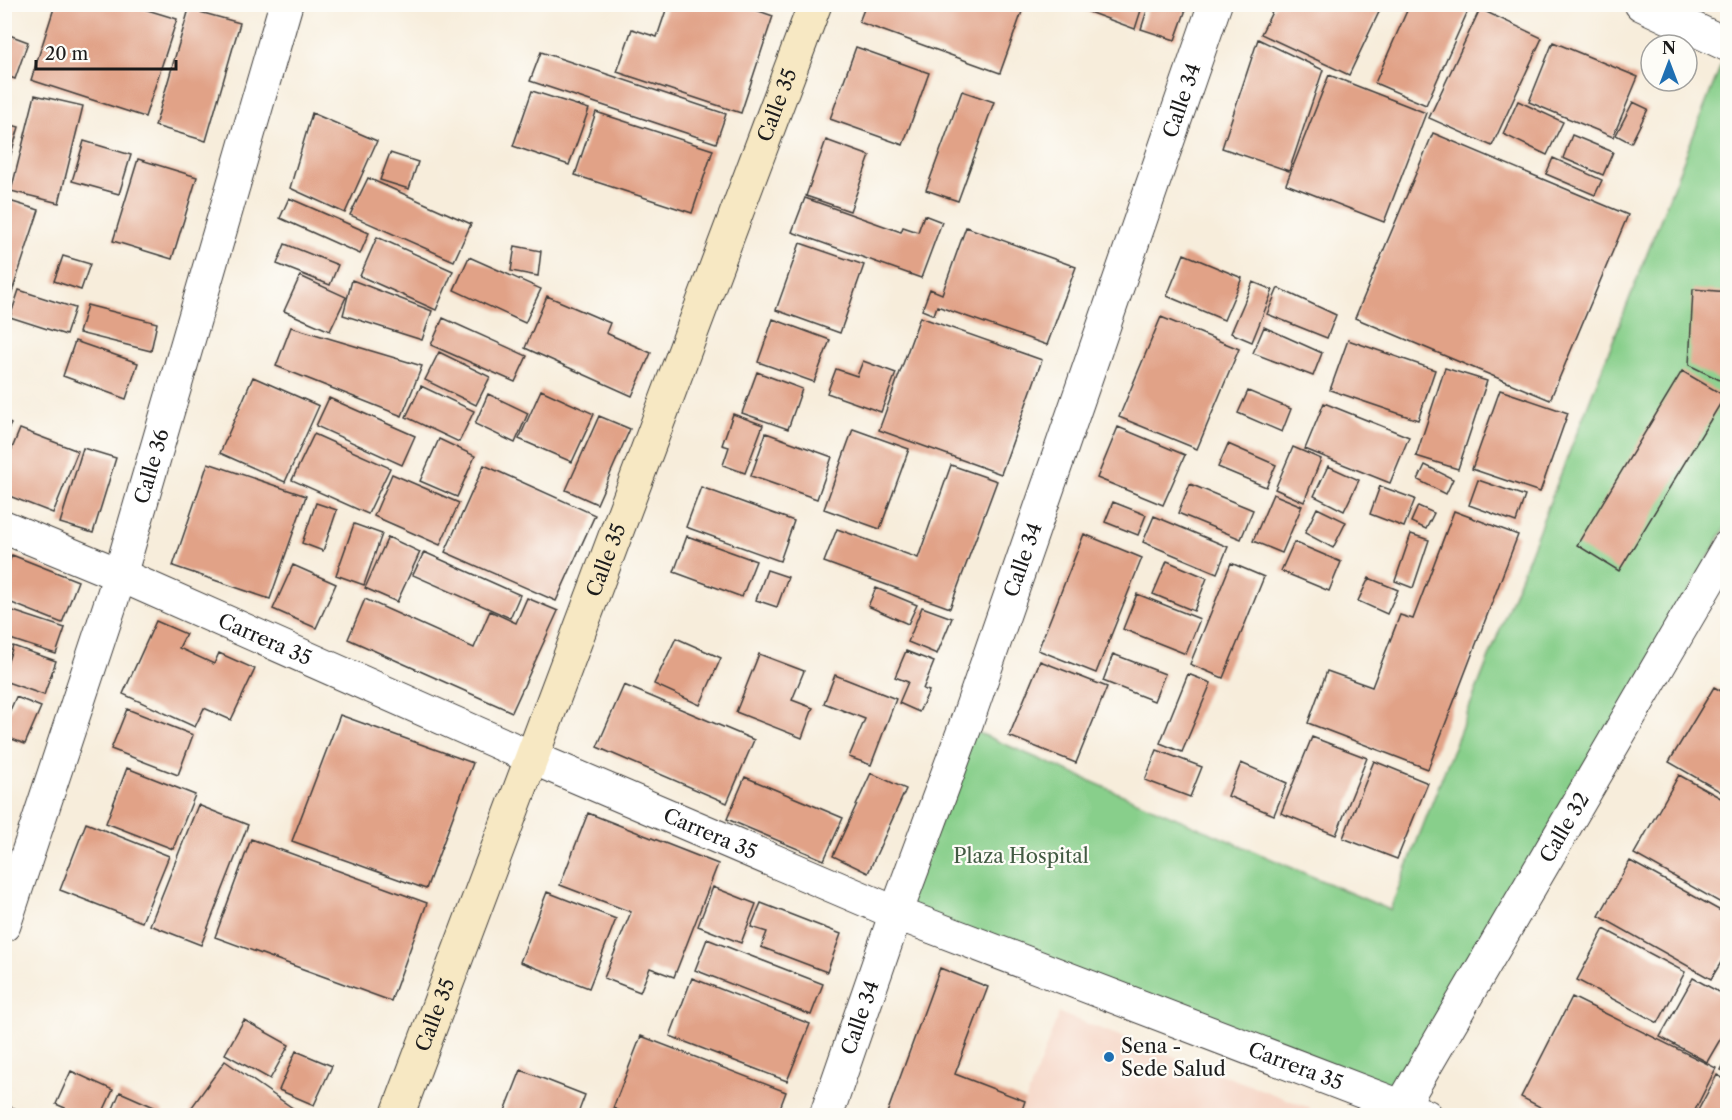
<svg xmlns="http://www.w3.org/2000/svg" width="1732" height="1120" font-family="'Libre Caslon Text',serif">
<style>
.built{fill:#f5d3c2}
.green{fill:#88cf8b;stroke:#527654;stroke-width:1.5}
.building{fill:#e1a287}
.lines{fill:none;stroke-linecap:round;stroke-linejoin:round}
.street-casing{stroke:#3d3b39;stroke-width:35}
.secondary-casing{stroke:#3d3b39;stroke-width:35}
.street{stroke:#fff;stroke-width:33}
.secondary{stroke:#f7e8c3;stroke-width:33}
.poi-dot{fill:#1f6fb2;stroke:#fdfcf7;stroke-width:2}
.labels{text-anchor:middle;stroke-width:4.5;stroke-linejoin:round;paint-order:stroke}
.street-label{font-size:20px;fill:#1c1c1c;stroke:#fdfcf7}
.park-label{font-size:20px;fill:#425b43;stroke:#fdfcf7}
.poi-label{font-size:20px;fill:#1c1c1c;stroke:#fdfcf7;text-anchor:start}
</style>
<rect width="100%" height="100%" fill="#fdfcf7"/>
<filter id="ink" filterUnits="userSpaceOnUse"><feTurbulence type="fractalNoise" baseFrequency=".0167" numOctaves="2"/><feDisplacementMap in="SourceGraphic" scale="12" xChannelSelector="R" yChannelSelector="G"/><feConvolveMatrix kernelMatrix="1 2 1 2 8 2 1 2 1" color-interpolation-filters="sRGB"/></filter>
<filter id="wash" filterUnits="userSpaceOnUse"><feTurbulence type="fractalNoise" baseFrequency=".008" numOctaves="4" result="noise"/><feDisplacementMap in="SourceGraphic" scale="24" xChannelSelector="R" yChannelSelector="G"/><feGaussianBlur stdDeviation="1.35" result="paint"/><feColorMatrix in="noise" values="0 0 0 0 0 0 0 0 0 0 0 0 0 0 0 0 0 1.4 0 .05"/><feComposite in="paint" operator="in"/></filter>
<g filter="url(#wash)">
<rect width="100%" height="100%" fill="#f7eddb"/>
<!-- built -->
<path class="built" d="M 1059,1013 L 1310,1108 L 1307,1116 L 1020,1116 Z"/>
<!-- green -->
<path class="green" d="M 1721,65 L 1727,69 L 1727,524 L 1400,1105 L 896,913 L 965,727 L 1390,910 Z"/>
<g id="blocks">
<!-- building -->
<path class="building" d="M 668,4 L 738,4 L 773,16 L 741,113 L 617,72 L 632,29 L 657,37 Z
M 866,4 L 1009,4 L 1023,9 L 1000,73 L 859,22 Z
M 1067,4 L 1143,4 L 1135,29 Z
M 1149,4 L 1188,4 L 1175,40 L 1141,29 Z
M 1276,4 L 1369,4 L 1380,10 L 1349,75 L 1261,34 Z
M 1410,4 L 1471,4 L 1426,105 L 1375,83 Z
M 55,5 L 131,5 L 177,19 L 145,117 L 31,80 Z
M 189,9 L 240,23 L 206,141 L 155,126 Z
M 1480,9 L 1542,38 L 1492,146 L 1429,118 Z
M 4,33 L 28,42 L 15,79 L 4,75 Z
M 1258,39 L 1323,70 L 1289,171 L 1222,148 Z
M 1553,42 L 1638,77 L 1613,137 L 1529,102 Z
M 856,47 L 929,73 L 903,145 L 830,119 Z
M 541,52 L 726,114 L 716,143 L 530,81 Z
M 1329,75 L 1426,113 L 1384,222 L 1286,184 Z
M 532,91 L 589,109 L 569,165 L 513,146 Z
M 962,91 L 994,102 L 958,201 L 926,190 Z
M 35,95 L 83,106 L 59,203 L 11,191 Z
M 1518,101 L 1563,122 L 1547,155 L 1503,134 Z
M 1633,102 L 1648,109 L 1631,143 L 1616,135 Z
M 596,112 L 713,150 L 692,213 L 575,175 Z
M 312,113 L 377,141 L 345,213 L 290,188 Z
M 4,123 L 19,127 L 5,174 L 4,174 Z
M 1433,133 L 1628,215 L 1550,400 L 1355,318 Z
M 1572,135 L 1613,152 L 1603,175 L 1563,158 Z
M 826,140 L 870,156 L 850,211 L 806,196 Z
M 84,141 L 131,155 L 119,194 L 72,181 Z
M 390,153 L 418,162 L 409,189 L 380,180 Z
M 1553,158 L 1602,180 L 1595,195 L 1546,174 Z
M 138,159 L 197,177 L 172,259 L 113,241 Z
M 368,178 L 471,224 L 454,261 L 350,215 Z
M 289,198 L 369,233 L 360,254 L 280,218 Z
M 805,198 L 901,232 L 903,227 L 918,232 L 924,215 L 942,222 L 921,278 L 792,232 Z
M 6,200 L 39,210 L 6,310 L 4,310 L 4,206 Z
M 966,227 L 1076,267 L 1047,345 L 937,306 L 934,315 L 922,310 L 930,289 L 942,294 Z
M 377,237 L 453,271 L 436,310 L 360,276 Z
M 800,243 L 864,265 L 840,333 L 776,310 Z
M 285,244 L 338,265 L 330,285 L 277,264 Z
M 515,246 L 541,251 L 538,276 L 511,271 Z
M 1184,254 L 1242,278 L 1224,320 L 1167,296 Z
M 63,256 L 90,264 L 81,290 L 54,281 Z
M 469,257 L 541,289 L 525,323 L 454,290 Z
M 300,276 L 346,297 L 330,331 L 284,311 Z
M 352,280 L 432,311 L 422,340 L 343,315 Z
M 1253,282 L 1273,290 L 1252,342 L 1231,333 Z
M 1278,288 L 1336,315 L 1327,338 L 1267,314 Z
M 1693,289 L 1728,292 L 1728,384 L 1689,365 Z
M 19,290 L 75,308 L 66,335 L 10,317 Z
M 547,296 L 610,323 L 606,333 L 651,353 L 632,396 L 525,348 Z
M 87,305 L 157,323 L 151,351 L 79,333 Z
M 920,317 L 1042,360 L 1001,474 L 879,430 Z
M 1161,317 L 1239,349 L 1197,449 L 1119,417 Z
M 443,318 L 527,356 L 515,382 L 431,345 Z
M 773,319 L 830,340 L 814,382 L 758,362 Z
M 291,327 L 422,366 L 402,416 L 276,366 Z
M 1264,327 L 1322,353 L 1313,376 L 1253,353 Z
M 1348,340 L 1435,370 L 1418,420 L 1330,390 Z
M 75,341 L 138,363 L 126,399 L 63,376 Z
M 439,352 L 490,377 L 476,405 L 425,380 Z
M 863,361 L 896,373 L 881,412 L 827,393 L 836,369 L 857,376 Z
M 1445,368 L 1487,381 L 1458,469 L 1416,456 Z
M 1682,371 L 1725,396 L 1619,571 L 1577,545 Z
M 757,372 L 802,389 L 788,429 L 742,413 Z
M 253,377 L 319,406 L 285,482 L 220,453 Z
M 421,386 L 474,411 L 459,442 L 406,417 Z
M 541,390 L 594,414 L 572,462 L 519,439 Z
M 1500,390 L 1568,413 L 1540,492 L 1472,469 Z
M 1248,391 L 1291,409 L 1282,432 L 1238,413 Z
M 488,394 L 528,413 L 515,443 L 475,424 Z
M 329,398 L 415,436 L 402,465 L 316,426 Z
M 1324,403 L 1409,437 L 1390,483 L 1305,449 Z
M 733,414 L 763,425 L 745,473 L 723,465 L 729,447 L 722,445 Z
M 599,416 L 630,429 L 597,504 L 566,490 Z
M 4,420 L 11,424 L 4,436 Z
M 1118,427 L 1185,455 L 1163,505 L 1097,478 Z
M 20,429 L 78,451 L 53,513 L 4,494 L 4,468 Z
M 853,429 L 909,449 L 880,529 L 824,509 Z
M 766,433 L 832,457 L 817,499 L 751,476 Z
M 314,434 L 390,468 L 368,514 L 292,480 Z
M 439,439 L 475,456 L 457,497 L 420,481 Z
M 1228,444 L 1276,465 L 1266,487 L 1218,467 Z
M 1293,447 L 1321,459 L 1304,502 L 1275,489 Z
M 83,448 L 116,458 L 93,533 L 60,523 Z
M 208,463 L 306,496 L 270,599 L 173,566 Z
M 484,465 L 595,515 L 556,601 L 445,552 Z
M 951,465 L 997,481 L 950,608 L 824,562 L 837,529 L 918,558 Z
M 1425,465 L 1453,479 L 1446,494 L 1418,480 Z
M 1328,466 L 1359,480 L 1344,511 L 1314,496 Z
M 392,474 L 459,503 L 440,545 L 374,516 Z
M 1478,480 L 1525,496 L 1516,522 L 1469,505 Z
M 1190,484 L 1253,510 L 1241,539 L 1178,513 Z
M 1380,486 L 1415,499 L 1404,527 L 1370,514 Z
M 701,487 L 794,521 L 780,561 L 686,527 Z
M 1273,494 L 1302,506 L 1282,553 L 1253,541 Z
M 1113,502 L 1146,515 L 1138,535 L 1105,522 Z
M 316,503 L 337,510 L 323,551 L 302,543 Z
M 1418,506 L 1434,513 L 1426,529 L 1411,522 Z
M 1317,508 L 1346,522 L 1333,548 L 1305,533 Z
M 1454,511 L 1518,535 L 1428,769 L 1308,723 L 1327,671 L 1372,687 L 1400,615 L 1413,619 Z
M 1154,516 L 1228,547 L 1217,573 L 1143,542 Z
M 354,524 L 382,534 L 364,585 L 336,575 Z
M 1084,534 L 1142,558 L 1096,673 L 1038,650 Z
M 1411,534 L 1429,540 L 1413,588 L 1395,581 Z
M 687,536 L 756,561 L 742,597 L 674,572 Z
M 388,537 L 420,552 L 397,602 L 365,588 Z
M 1294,542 L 1341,562 L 1329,591 L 1281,571 Z
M 424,552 L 520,595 L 510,618 L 413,575 Z
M 12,555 L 78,581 L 62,623 L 4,600 L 4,574 Z
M 1167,561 L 1207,578 L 1194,611 L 1153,594 Z
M 1231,563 L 1264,577 L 1223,678 L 1190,664 Z
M 293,565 L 336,584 L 316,628 L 273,609 Z
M 767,570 L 788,577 L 777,607 L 756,600 Z
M 1369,578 L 1398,590 L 1387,614 L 1358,601 Z
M 876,588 L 917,605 L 908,624 L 868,606 Z
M 1137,594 L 1200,619 L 1186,654 L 1123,629 Z
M 527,598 L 558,611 L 512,712 L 348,639 L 365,599 L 474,648 L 490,611 L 516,623 Z
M 922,607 L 952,618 L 937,654 L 908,642 Z
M 4,608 L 65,628 L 56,654 L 4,637 Z
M 156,621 L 186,634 L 179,648 L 214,664 L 219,653 L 255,669 L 231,720 L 204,708 L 195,727 L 123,694 Z
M 676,638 L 721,658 L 700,705 L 654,684 Z
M 13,646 L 56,661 L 44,695 L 4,681 L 4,673 Z
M 906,651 L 934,662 L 923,689 L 929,691 L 919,712 L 899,703 L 908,682 L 895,677 Z
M 759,654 L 804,671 L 792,700 L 813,708 L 802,738 L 736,712 Z
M 1113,654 L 1165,674 L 1154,701 L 1103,681 Z
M 1040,661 L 1107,687 L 1076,763 L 1009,736 Z
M 1188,674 L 1211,683 L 1182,752 L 1160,743 Z
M 835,675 L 896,699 L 871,765 L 849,757 L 865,719 L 824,703 Z
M 624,685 L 754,740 L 727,803 L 597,747 Z
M 1714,687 L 1728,695 L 1728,796 L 1669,762 Z
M 16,697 L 41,707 L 25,744 L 4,736 L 4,724 Z
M 127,709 L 193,735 L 178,775 L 111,749 Z
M 340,715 L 473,763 L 426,889 L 292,841 Z
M 1312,737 L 1367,758 L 1336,835 L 1281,813 Z
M 1157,750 L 1202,767 L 1190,797 L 1145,780 Z
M 1374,761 L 1428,783 L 1397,859 L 1343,838 Z
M 1241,763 L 1287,783 L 1274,815 L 1228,796 Z
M 127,768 L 195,795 L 173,849 L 106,823 Z
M 871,773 L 906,789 L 868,873 L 833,856 Z
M 1679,775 L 1728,802 L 1728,907 L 1634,854 Z
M 745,777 L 843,818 L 824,860 L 727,819 Z
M 198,805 L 248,825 L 201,945 L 150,925 Z
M 588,813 L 718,864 L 674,977 L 650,968 L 640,992 L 604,978 L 631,912 L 560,885 Z
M 86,823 L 169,856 L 142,922 L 60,890 Z
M 251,839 L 427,903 L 391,1001 L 215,937 Z
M 1630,861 L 1728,915 L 1728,951 L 1711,979 L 1599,916 Z
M 713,887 L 756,904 L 741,943 L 698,926 Z
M 547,892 L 616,919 L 589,988 L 520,962 Z
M 761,903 L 841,934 L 827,972 L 761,947 L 767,932 L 751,927 Z
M 1604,929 L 1685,972 L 1658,1023 L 1577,980 Z
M 707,939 L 823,984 L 811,1015 L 695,970 Z
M 940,968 L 988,987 L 955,1074 L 1025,1101 L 1020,1116 L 886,1116 Z
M 692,978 L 810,1024 L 787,1081 L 670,1036 Z
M 1693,978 L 1728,997 L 1728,1026 L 1707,1062 L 1660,1037 Z
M 1572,997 L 1716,1068 L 1692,1116 L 1557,1116 L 1521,1097 Z
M 244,1020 L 289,1045 L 270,1079 L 225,1054 Z
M 641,1036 L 786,1092 L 777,1116 L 631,1116 L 613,1108 Z
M 296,1051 L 332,1066 L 314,1105 L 279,1090 Z
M 1728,1057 L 1728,1073 L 1721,1070 Z
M 225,1061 L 304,1116 L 195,1116 L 189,1111 Z
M 521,1070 L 585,1095 L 577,1116 L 503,1116 Z
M 71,1071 L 113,1090 L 101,1116 L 83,1116 L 56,1104 Z
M 1717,1075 L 1728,1081 L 1728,1116 L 1695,1116 Z
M 120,1092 L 163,1111 L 161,1116 L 110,1116 Z
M 4,1105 L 36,1115 L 36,1116 L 4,1116 Z"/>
</g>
</g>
<g filter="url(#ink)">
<use href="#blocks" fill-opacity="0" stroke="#3d3b39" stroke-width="1.5"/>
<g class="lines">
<defs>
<g id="street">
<path d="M 1641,4 L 1728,45"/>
<path id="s1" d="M 4,527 L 120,575 L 533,758 L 896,913 L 1426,1116"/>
<path id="s2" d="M 4,925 L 120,575 L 286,4"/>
<path id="s3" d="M 826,1116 L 896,913 L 965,727 L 1215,4"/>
<path id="s4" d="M 1396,1116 L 1728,547"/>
</g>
<g id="secondary">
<path id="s5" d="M 397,1116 L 815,4"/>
</g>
</defs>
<!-- street casing -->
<use href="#street" class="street-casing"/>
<!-- secondary casing -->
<use href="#secondary" class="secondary-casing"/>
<!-- street -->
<use href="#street" class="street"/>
<!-- secondary -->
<use href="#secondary" class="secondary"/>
</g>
</g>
<!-- markers -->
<circle class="poi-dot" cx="1109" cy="1057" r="6"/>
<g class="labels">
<!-- street labels -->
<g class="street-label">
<text dy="7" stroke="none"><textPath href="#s3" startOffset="1076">Calle 34</textPath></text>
<text dy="7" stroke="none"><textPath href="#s5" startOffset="1080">Calle 35</textPath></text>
<text dy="7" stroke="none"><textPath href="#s2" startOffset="482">Calle 36</textPath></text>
<text dy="7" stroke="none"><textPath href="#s5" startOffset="594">Calle 35</textPath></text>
<text dy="7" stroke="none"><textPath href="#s3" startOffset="590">Calle 34</textPath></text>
<text dy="7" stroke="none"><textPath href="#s1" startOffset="284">Carrera 35</textPath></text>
<text dy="7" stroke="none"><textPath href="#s4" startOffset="334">Calle 32</textPath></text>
<text dy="7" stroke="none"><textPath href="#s1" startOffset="770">Carrera 35</textPath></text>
<text dy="7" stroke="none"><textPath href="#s5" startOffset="108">Calle 35</textPath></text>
<text dy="7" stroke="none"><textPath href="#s3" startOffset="104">Calle 34</textPath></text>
<text dy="7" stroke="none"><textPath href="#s1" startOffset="1400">Carrera 35</textPath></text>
</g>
<!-- park labels -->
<g class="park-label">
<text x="1021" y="863">Plaza Hospital</text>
</g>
<!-- poi labels -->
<g class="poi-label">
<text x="1121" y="1053">Sena -<tspan x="1121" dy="23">Sede Salud</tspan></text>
</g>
</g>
<!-- margin -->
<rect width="1732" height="1120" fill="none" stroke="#fdfcf7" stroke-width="24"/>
<!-- north arrow -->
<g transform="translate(1669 63)"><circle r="28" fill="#fdfcf7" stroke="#a3a29f" stroke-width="1.5"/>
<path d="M0-4.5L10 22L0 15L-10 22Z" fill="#1f6fb2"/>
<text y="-9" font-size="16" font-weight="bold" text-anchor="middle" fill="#1c1c1c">N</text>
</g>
<!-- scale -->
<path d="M36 60v9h140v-9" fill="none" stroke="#1c1c1c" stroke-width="3"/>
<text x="45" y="60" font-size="18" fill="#1c1c1c" stroke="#fdfcf7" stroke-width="4.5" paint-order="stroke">20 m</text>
</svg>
